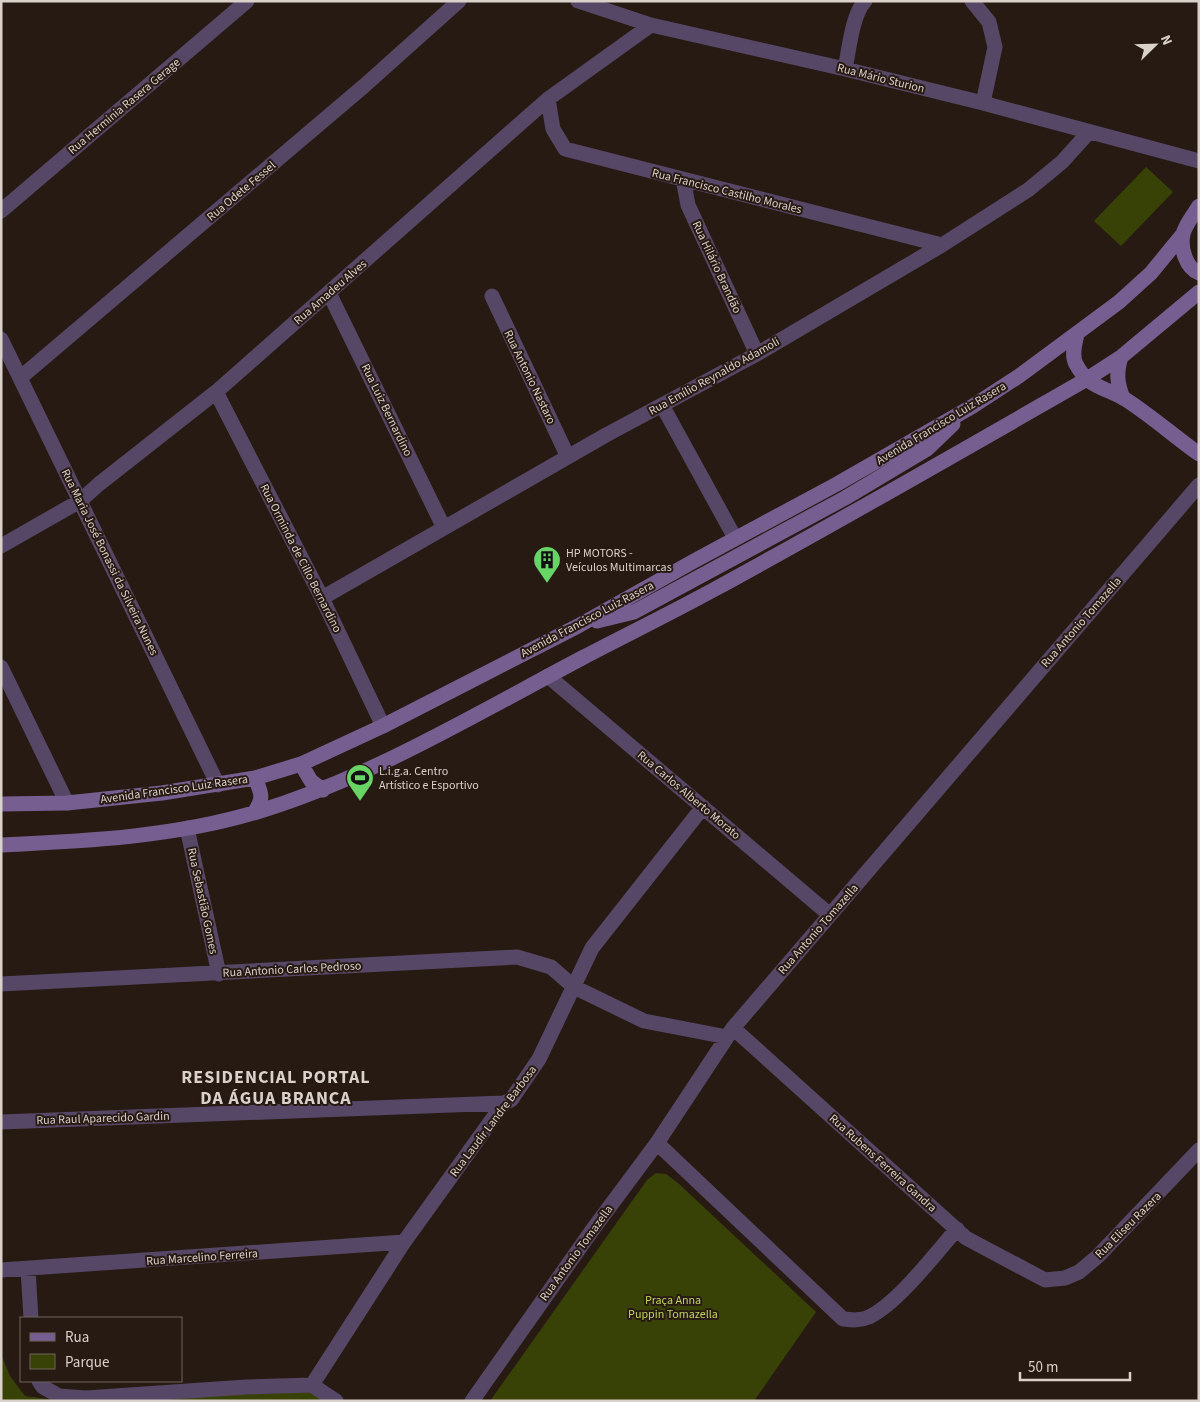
<svg xmlns="http://www.w3.org/2000/svg" width="1200" height="1402" font-family="'Source Sans 3',sans-serif">
<style>
.green{fill:#394206}
.lines{fill:none;stroke-linecap:round;stroke-linejoin:round}
.street{stroke:#564766;stroke-width:15}
.secondary{stroke:#765e90;stroke-width:15}
.labels{text-anchor:middle;stroke-width:4;stroke-linejoin:round;paint-order:stroke}
.street-label{font-size:12px;fill:#dad1cb;stroke:#271a12}
.poi-label{font-size:12px;fill:#dad1cb;stroke:#271a12;text-anchor:start}
.park-label{font-size:12px;fill:#c0d55b;stroke:#271a12}
.district-label{font-size:18px;font-weight:bold;letter-spacing:1px;fill:#dad1cb;stroke:#271a12}
</style>
<rect width="100%" height="100%" fill="#271a12"/>
<!-- green -->
<path class="green" d="M 1146,167 L 1173,192 L 1121,246 L 1094,221 Z
M 656,1173 L 666,1174 L 678,1183 L 816,1312 L 754,1401 L 490,1401 L 647,1180 Z
M 1,1354 L 10,1376 L 25,1396 L 48,1399 L 70,1400 L 315,1392 L 332,1401 L 1,1401 Z"/>
<g class="lines">
<!-- street -->
<path class="street" d="M 578,1 L 651,25 L 845,69 L 983,103 L 1199,161
M 972,1 L 989,22 L 995,47 L 983,103
M 845,69 C 849,50 852,15 865,1
M 548,99 L 553,129 L 565,149 L 942,245
M 683,179 L 688,205 L 757,354
M 1,211 L 247,1
M 329,293 L 444,528
M 492,296 L 568,457
M 1,339 L 218,785
M 20,378 L 364,86 L 459,1
M 216,392 L 322,598 L 383,726
M 662,405 L 735,538
M 1,546 L 80,501 L 99,484 L 216,392 L 548,99 L 651,25
M 322,598 L 606,435 L 757,354 L 942,245 L 1028,190 L 1062,162 L 1089,132
M 1,667 L 67,803
M 548,676 L 830,915
M 187,828 L 219,974
M 1,984 L 517,957 L 551,967 L 574,987 L 644,1021 L 727,1037
M 733,1028 L 966,1238 L 1045,1280 L 1065,1278 L 1079,1272 L 1098,1256 L 1199,1150
M 1,1122 L 504,1103
M 657,1143 L 843,1319 C 852,1320 860,1321 869,1317 C 898,1303 935,1254 957,1229
M 28,1269 L 31,1318
M 1,1270 L 404,1242
M 39,1381 L 43,1387 L 59,1396 L 86,1398 L 246,1387 L 312,1385 L 336,1401
M 312,1385 L 404,1242 L 504,1103 L 511,1100 L 539,1059 L 592,948 L 703,807
M 472,1401 L 593,1229 L 657,1143 L 733,1028 L 1199,485"/>
<!-- secondary -->
<path class="secondary" d="M 1199,206 C 1194,214 1185,225 1183,234 C 1180,248 1186,268 1199,273
M 1077,334 C 1075,344 1071,355 1076,364 C 1088,388 1105,387 1125,399 C 1150,415 1174,436 1199,454
M 1121,357 C 1116,373 1117,383 1123,398
M 597,621 L 634,612 L 845,498 L 927,449 L 953,424
M 301,764 L 311,781 L 323,790
M 1,804 L 67,803 L 162,793 L 255,778 L 301,764 L 383,726 L 578,626 L 694,561 L 837,484 L 973,406 L 1019,376 L 1119,302 L 1151,273 L 1183,234
M 254,813 C 264,798 262,794 255,778
M 1,845 C 87,841 174,837 257,812 C 372,777 476,714 582,658 C 626,635 671,613 715,589 C 840,521 963,450 1087,379 L 1121,357 L 1199,292"/>
</g>
<!-- icons -->
<defs>
<symbol id="building-pin" viewBox="-11 -11 22 30"><path d="M0 17L-7.5 6A9.5 9.5 0 1 1 7.5 6Z" fill="#68d465" stroke="#271a12"/><path d="M-4-6H4V6H1V3H-1V6H-4ZM-2.5-4.3h1.7v1.8h-1.7ZM.8-4.3h1.7v1.8H.8ZM-2.5-1h1.7V.8h-1.7ZM.8-1h1.7V.8H.8Z" fill="#111"/></symbol>
<symbol id="stadium-pin" viewBox="-11 -11 22 30"><path d="M0 17L-7.5 6A9.5 9.5 0 1 1 7.5 6Z" fill="#68d465" stroke="#271a12"/><path d="M0-5a6.5 5 0 1 0 0 10a6.5 5 0 1 0 0-10ZM-3.5-1.8h7v3.6h-7Z" fill="#111"/></symbol>
</defs>
<g fill-rule="evenodd">
<use href="#building-pin" x="531" y="544" width="32" height="43"/>
<use href="#stadium-pin" x="344" y="762" width="32" height="43"/>
</g>
<g class="labels">
<!-- street labels -->
<g class="street-label">
<text transform="translate(881 78) rotate(14)" y="4">Rua Mário Sturion</text>
<text transform="translate(124 106) rotate(-40)" y="4">Rua Herminia Rasera Gerage</text>
<text transform="translate(241 191) rotate(-40)" y="4">Rua Odete Fessel</text>
<text transform="translate(727 191) rotate(14)" y="4">Rua Francisco Castilho Morales</text>
<text transform="translate(717 267) rotate(65)" y="4">Rua Hilário Brandão</text>
<text transform="translate(330 292) rotate(-41)" y="4">Rua Amadeu Alves</text>
<text transform="translate(714 376) rotate(-29)" y="4">Rua Emílio Reynaldo Adamoli</text>
<text transform="translate(530 377) rotate(64)" y="4">Rua Antonio Nastaro</text>
<text transform="translate(387 410) rotate(64)" y="4">Rua Luiz Bernardino</text>
<text transform="translate(941 423) rotate(-31)" y="4">Avenida Francisco Luiz Rasera</text>
<text transform="translate(301 558) rotate(63)" y="4">Rua Orminda de Cillo Bernardino</text>
<text transform="translate(110 562) rotate(64)" y="4">Rua Maria José Bonassi da Silveira Nunes</text>
<text transform="translate(587 619) rotate(-28)" y="4">Avenida Francisco Luiz Rasera</text>
<text transform="translate(1081 622) rotate(-49)" y="4">Rua Antonio Tomazella</text>
<text transform="translate(174 789) rotate(-8)" y="4">Avenida Francisco Luiz Rasera</text>
<text transform="translate(689 795) rotate(40)" y="4">Rua Carlos Alberto Morato</text>
<text transform="translate(203 901) rotate(78)" y="4">Rua Sebastião Gomes</text>
<text transform="translate(818 929) rotate(-49)" y="4">Rua Antonio Tomazella</text>
<text transform="translate(292 969) rotate(-3)" y="4">Rua Antonio Carlos Pedroso</text>
<text transform="translate(103 1118) rotate(-2)" y="4">Rua Raul Aparecido Gardin</text>
<text transform="translate(493 1121) rotate(-53)" y="4">Rua Laudir Landre Barbosa</text>
<text transform="translate(883 1163) rotate(42)" y="4">Rua Rubens Ferreira Gandra</text>
<text transform="translate(1128 1225) rotate(-45)" y="4">Rua Eliseu Razera</text>
<text transform="translate(576 1253) rotate(-54)" y="4">Rua Antonio Tomazella</text>
<text transform="translate(202 1257) rotate(-4)" y="4">Rua Marcelino Ferreira</text>
</g>
<!-- poi labels -->
<g class="poi-label">
<text x="566" y="557">HP MOTORS -<tspan x="566" dy="14">Veículos Multimarcas</tspan></text>
<text x="379" y="775">L.i.g.a. Centro<tspan x="379" dy="14">Artístico e Esportivo</tspan></text>
</g>
<!-- park labels -->
<g class="park-label">
<text x="673" y="1304">Praça Anna<tspan x="673" dy="14">Puppin Tomazella</tspan></text>
</g>
<!-- district labels -->
<g class="district-label">
<text x="276" y="1083">RESIDENCIAL PORTAL<tspan x="276" dy="21">DA ÁGUA BRANCA</tspan></text>
</g>
</g>
<!-- border -->
<rect width="1200" height="1402" fill="none" stroke="#dad1cb" stroke-width="5"/>
<!-- legend -->
<rect x="20" y="1317" width="162" height="65" fill="#271a12" stroke="#6f635c"/>
<rect x="30" y="1333" width="25" height="8" fill="#765e90" stroke="#6f635c"/>
<text x="65" y="1342" font-size="15" fill="#dad1cb">Rua</text>
<rect x="30" y="1354" width="25" height="15" fill="#394206" stroke="#6f635c"/>
<text x="65" y="1367" font-size="15" fill="#dad1cb">Parque</text>
<!-- north arrow -->
<g transform="translate(1155 45) rotate(67)" stroke="#271a12" stroke-width="4" paint-order="stroke">
<path d="M0-4L9 19L0 12L-9 19Z" fill="#dad1cb"/>
<text y="-8" font-size="14" font-weight="bold" text-anchor="middle" fill="#dad1cb">N</text>
</g>
<!-- scale -->
<path d="M1020 1372v8h110v-8" fill="none" stroke="#dad1cb" stroke-width="2.5"/>
<text x="1028" y="1372" font-size="15" fill="#dad1cb" stroke="#271a12" stroke-width="4" paint-order="stroke">50 m</text>
</svg>
